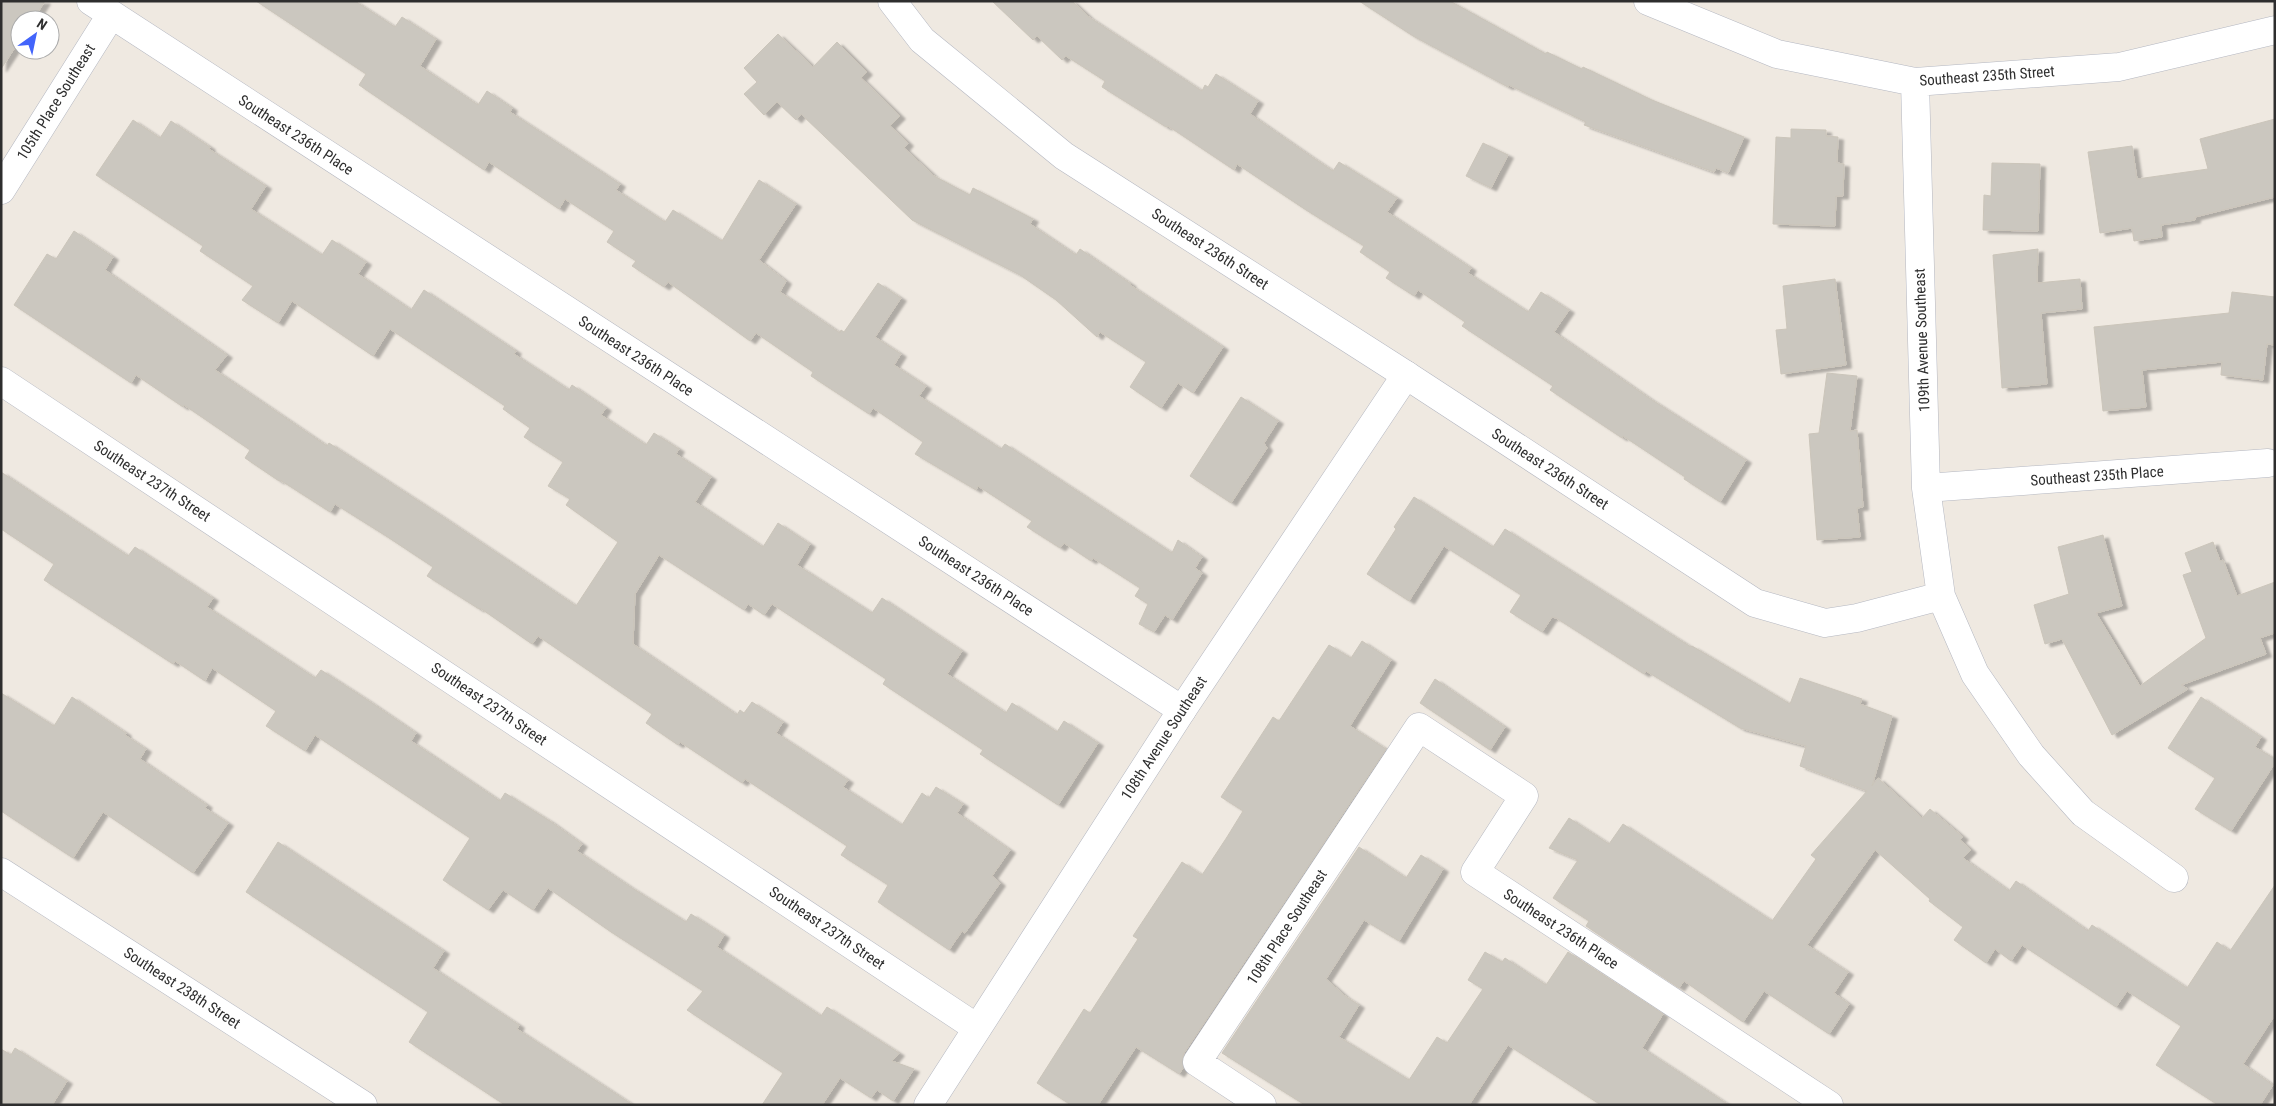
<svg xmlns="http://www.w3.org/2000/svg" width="2276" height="1106" font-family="'Roboto Condensed',sans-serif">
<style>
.building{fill:#cbc7bf;stroke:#cbc5ba;filter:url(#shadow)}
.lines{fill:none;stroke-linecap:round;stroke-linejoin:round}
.minor-casing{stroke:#b4b7c1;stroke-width:29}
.tertiary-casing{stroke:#b4b7c1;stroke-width:29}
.minor{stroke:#fff;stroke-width:28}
.tertiary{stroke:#fff;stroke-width:28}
.labels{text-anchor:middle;stroke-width:4;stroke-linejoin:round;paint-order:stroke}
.street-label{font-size:15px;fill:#2e2e2e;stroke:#fff}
</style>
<defs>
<filter id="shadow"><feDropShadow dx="5.5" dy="3" stdDeviation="1" flood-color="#0004"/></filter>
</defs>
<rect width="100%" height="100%" fill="#efe9e1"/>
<!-- building -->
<path class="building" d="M 1,1 L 45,1 L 33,20 L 20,20 L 20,40 L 1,69 Z
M 256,1 L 355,1 L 395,27 L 402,17 L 436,39 L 420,66 L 478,105 L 487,91 L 512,108 L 510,112 L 620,184 L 616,190 L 665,222 L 673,210 L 722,241 L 759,180 L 796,204 L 759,260 L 786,281 L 780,292 L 840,333 L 841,330 L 844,332 L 878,283 L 901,298 L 875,337 L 901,354 L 894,365 L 926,386 L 919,396 L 1001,449 L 1005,444 L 1172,553 L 1178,540 L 1202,557 L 1195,568 L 1202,573 L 1172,620 L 1165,615 L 1154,632 L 1139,624 L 1148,604 L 1135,596 L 1140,588 L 1093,558 L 1091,561 L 1064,543 L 1060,548 L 1027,527 L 1032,521 L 978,486 L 976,490 L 915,454 L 923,442 L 873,408 L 869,414 L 811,376 L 813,372 L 756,333 L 750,341 L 668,282 L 664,287 L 632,266 L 636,261 L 607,242 L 614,231 L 565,199 L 559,209 L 489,162 L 484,170 L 359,85 L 366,74 Z
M 992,1 L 1072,1 L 1089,17 L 1202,91 L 1205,85 L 1208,87 L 1216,74 L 1258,101 L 1250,114 L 1309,155 L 1333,171 L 1339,162 L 1397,198 L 1387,212 L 1471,268 L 1468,273 L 1528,312 L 1541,292 L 1569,310 L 1554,332 L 1649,398 L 1746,460 L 1720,502 L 1684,479 L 1685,477 L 1623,436 L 1622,438 L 1550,390 L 1553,386 L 1462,326 L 1465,322 L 1418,290 L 1414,296 L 1386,278 L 1390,272 L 1360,252 L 1364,246 L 1306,210 L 1237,164 L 1234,170 L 1168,126 L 1166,127 L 1102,87 L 1105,81 L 1066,56 L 1062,60 L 1037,36 L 1033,40 Z
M 1359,1 L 1450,1 L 1546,54 L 1547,52 L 1582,69 L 1583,67 L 1652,100 L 1744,137 L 1728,173 L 1716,168 L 1714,172 L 1584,125 L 1586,122 L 1509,85 L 1508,87 L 1413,36 Z
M 778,34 L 813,67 L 837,42 L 867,72 L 861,78 L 900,116 L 890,126 L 908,143 L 904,148 L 934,176 L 970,195 L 973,188 L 1033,219 L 1030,224 L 1076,255 L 1080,249 L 1131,284 L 1130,285 L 1223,347 L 1193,393 L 1178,383 L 1161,408 L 1130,387 L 1146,362 L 1100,332 L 1097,337 L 1056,300 L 1020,275 L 912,220 L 801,114 L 796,120 L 777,102 L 764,115 L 744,94 L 757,82 L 744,68 Z
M 2275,119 L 2275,197 L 2195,217 L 2195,220 L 2161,225 L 2162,237 L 2134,241 L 2132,228 L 2100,233 L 2088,152 L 2132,146 L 2137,179 L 2208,169 L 2200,139 Z
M 133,120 L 160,138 L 171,121 L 210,147 L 209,149 L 266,186 L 251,209 L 322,255 L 332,240 L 366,262 L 358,274 L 411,310 L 424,290 L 516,351 L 514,354 L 569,390 L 572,385 L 606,408 L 601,415 L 646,445 L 654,433 L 679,449 L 676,454 L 711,477 L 695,502 L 763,547 L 778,523 L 810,544 L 797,565 L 872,613 L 882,598 L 962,651 L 947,674 L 1006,713 L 1012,703 L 1057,732 L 1064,721 L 1098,743 L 1058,805 L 980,754 L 983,750 L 883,684 L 886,679 L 772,604 L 764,615 L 748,604 L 744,610 L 659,555 L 635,594 L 633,644 L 737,715 L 740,710 L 744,713 L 752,702 L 783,722 L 776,733 L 848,780 L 843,787 L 902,825 L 922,793 L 929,798 L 936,787 L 963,804 L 957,813 L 1010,850 L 992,876 L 1000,883 L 965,933 L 962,931 L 949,950 L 878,902 L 888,885 L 841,855 L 847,846 L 745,779 L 742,783 L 680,742 L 678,745 L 646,723 L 652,714 L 538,636 L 532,644 L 480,608 L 479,609 L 427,576 L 433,567 L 386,536 L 335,504 L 330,512 L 280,480 L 279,481 L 245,458 L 250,450 L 184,405 L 183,407 L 136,375 L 131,383 L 14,305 L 47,254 L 56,259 L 74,231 L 113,257 L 105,270 L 227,355 L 215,370 L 327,446 L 329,443 L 437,513 L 576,606 L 618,542 L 566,505 L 570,499 L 548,486 L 563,462 L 524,437 L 530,428 L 503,409 L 505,406 L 390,329 L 373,356 L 292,301 L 278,323 L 242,300 L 253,286 L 200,251 L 203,246 L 96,175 Z
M 1791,129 L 1826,130 L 1826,136 L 1838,137 L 1837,163 L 1844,164 L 1843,196 L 1836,196 L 1835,226 L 1773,224 L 1776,137 L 1791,138 Z
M 1483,143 L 1508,155 L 1491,188 L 1466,176 Z
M 1992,163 L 2040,164 L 2038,231 L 1983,230 L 1984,195 L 1991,196 Z
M 2038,249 L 2037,283 L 2080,279 L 2082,309 L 2041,313 L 2047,384 L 2002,388 L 1993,255 Z
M 1835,279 L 1846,365 L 1781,374 L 1776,330 L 1787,329 L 1783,286 Z
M 2232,292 L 2275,297 L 2275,345 L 2267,344 L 2263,380 L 2221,375 L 2222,362 L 2142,370 L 2146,407 L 2103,411 L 2094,327 L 2229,313 Z
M 1827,373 L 1857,376 L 1850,431 L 1857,430 L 1863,507 L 1857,508 L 1860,537 L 1817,540 L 1809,434 L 1819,433 Z
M 1241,397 L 1278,421 L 1264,443 L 1267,448 L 1231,503 L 1190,476 Z
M 1,472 L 128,556 L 135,547 L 213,598 L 207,607 L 315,678 L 321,670 L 366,699 L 416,733 L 411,741 L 500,801 L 505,793 L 550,821 L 582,844 L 577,851 L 629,886 L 686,922 L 691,914 L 724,935 L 717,947 L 821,1016 L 827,1007 L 899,1053 L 892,1061 L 914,1069 L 893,1101 L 877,1090 L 871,1098 L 840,1078 L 822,1105 L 762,1105 L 783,1073 L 687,1010 L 703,991 L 611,932 L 548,888 L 533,910 L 503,890 L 488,910 L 443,880 L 470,838 L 315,735 L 305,751 L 266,726 L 276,711 L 212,668 L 205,681 L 175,661 L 173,664 L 44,580 L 54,564 L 1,529 Z
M 1414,497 L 1493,547 L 1505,529 L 1691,647 L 1692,646 L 1790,704 L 1800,678 L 1862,699 L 1860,704 L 1892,716 L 1872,786 L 1878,778 L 1922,818 L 1930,809 L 1963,837 L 1960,840 L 1971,850 L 1963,858 L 2009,891 L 2016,881 L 2088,931 L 2092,925 L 2187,988 L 2217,942 L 2230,951 L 2275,885 L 2275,1015 L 2243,1064 L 2273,1085 L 2260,1105 L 2218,1105 L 2156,1065 L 2181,1026 L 2127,991 L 2116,1007 L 2022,945 L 2011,961 L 1995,949 L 1986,963 L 1954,940 L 1963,927 L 1929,901 L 1930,899 L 1875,850 L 1807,945 L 1848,972 L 1834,993 L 1849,1004 L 1829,1034 L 1764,991 L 1743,1022 L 1684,981 L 1679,988 L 1586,926 L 1589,921 L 1553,898 L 1578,860 L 1549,848 L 1569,818 L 1609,844 L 1623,824 L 1772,921 L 1816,859 L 1811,855 L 1867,791 L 1800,766 L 1806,746 L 1740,728 L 1646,671 L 1644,674 L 1556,618 L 1552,617 L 1542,632 L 1510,612 L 1521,595 L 1444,546 L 1409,601 L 1367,574 L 1396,529 L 1394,527 Z
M 2103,535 L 2122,606 L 2096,613 L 2140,686 L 2206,638 L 2183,575 L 2192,572 L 2185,553 L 2213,542 L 2220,561 L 2223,560 L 2237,596 L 2275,582 L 2275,633 L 2260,638 L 2266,654 L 2181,685 L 2188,689 L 2112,735 L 2062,639 L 2045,644 L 2034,605 L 2069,594 L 2058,547 Z
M 1362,641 L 1391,660 L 1350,726 L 1386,749 L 1184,1053 L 1182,1061 L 1183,1068 L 1179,1074 L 1136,1047 L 1098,1105 L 1071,1105 L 1037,1083 L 1084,1009 L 1090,1013 L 1138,939 L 1133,936 L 1182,862 L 1202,875 L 1227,837 L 1243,811 L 1221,797 L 1273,717 L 1279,721 L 1329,645 L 1351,658 Z
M 1435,679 L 1505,727 L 1490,750 L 1420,703 Z
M 1,693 L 54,726 L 72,697 L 126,733 L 125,735 L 146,749 L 140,759 L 207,805 L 205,808 L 228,823 L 193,873 L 103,812 L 73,858 L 1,811 Z
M 2201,697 L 2261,737 L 2255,747 L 2275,759 L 2275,763 L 2231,831 L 2195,809 L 2215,778 L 2168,748 Z
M 278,842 L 444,951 L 433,968 L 519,1025 L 517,1029 L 633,1105 L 505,1105 L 409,1042 L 428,1012 L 246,892 Z
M 1359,847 L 1406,878 L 1421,855 L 1443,869 L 1399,941 L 1364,920 L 1326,979 L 1345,996 L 1359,1005 L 1339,1037 L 1409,1080 L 1437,1037 L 1447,1043 L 1483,989 L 1468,980 L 1485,952 L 1502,962 L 1505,958 L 1546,985 L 1568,952 L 1663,1014 L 1642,1048 L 1729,1105 L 1601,1105 L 1508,1045 L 1469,1105 L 1305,1105 L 1222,1053 Z
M 15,1048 L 67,1081 L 52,1105 L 1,1105 L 1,1049 L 11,1055 Z"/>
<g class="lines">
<defs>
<path id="minor" d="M 91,1 L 1182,710
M 892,1 L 922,40 L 1064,156 L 1406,375 L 1755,603 L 1825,623 L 1857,618 L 1941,596 L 1975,674 L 2031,755 L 2083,813 L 2174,878
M 1648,1 L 1777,54 L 1915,82 L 2119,67 L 2275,30
M 1915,82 L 1926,488 L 1941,596
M 1,190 L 111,15
M 1,381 L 977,1028
M 1926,488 L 2268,463
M 1,872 L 363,1105
M 1262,1105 L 1197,1062 L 1419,727 L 1524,796 L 1475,872 L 1829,1105"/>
<path id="tertiary" d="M 928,1105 L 1182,710 L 1406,375"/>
</defs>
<!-- minor casing -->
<use href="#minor" class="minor-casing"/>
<!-- tertiary casing -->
<use href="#tertiary" class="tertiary-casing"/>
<!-- minor -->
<use href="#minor" class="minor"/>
<!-- tertiary -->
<use href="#tertiary" class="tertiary"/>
</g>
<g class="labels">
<!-- street labels -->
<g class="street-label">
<text transform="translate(1987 76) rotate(-4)" y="5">Southeast 235th Street</text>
<text transform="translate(56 102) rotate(-58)" y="5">105th Place Southeast</text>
<text transform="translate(296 135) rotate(33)" y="5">Southeast 236th Place</text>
<text transform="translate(1210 249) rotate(33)" y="5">Southeast 236th Street</text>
<text transform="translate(1922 340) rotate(-92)" y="5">109th Avenue Southeast</text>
<text transform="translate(636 356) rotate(33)" y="5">Southeast 236th Place</text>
<text transform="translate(1550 469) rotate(33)" y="5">Southeast 236th Street</text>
<text transform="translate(2097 476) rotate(-4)" y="5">Southeast 235th Place</text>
<text transform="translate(152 481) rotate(33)" y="5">Southeast 237th Street</text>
<text transform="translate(976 576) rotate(33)" y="5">Southeast 236th Place</text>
<text transform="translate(489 704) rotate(34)" y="5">Southeast 237th Street</text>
<text transform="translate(1164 738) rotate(-57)" y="5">108th Avenue Southeast</text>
<text transform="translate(1287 927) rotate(-57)" y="5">108th Place Southeast</text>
<text transform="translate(827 928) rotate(34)" y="5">Southeast 237th Street</text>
<text transform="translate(1561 929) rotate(33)" y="5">Southeast 236th Place</text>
<text transform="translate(182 988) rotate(33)" y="5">Southeast 238th Street</text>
</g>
</g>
<!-- border -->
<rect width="2276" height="1106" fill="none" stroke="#2e2e2e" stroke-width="5"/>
<!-- north arrow -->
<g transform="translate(35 35) rotate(33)"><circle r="24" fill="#ffffff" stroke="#ababab"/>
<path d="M0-4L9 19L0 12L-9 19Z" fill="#4264fb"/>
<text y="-8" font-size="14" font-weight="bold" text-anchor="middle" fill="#2e2e2e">N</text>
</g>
</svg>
